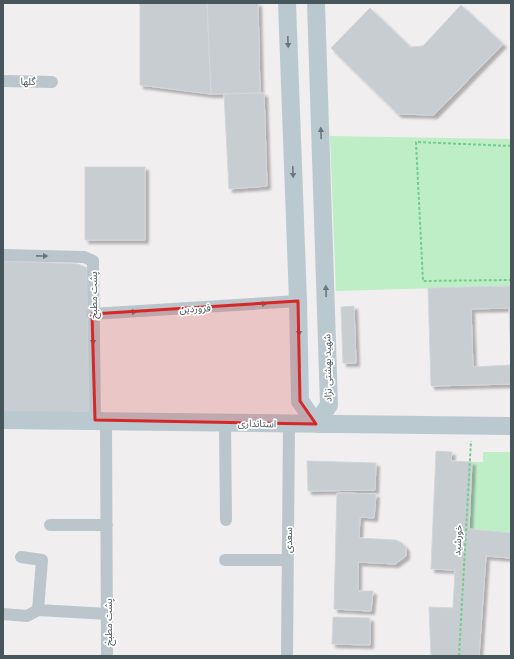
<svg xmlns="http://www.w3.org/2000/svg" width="514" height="659" font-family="'Nunito Sans','Noto Sans Arabic',sans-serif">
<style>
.green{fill:#bdeec6}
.building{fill:#c8cdd1;stroke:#d2d6da;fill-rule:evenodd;filter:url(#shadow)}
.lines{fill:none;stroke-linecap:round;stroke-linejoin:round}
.path{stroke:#75cc8f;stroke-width:2;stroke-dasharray:3 2;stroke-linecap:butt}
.minor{stroke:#bac6cb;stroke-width:12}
.secondary{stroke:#bac9d0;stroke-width:18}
.oneway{fill:#6a787e}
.oneway2{fill:#6a787d}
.marked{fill:#d62828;fill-opacity:0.2;stroke:#d62828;stroke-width:3;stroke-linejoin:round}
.labels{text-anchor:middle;stroke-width:3.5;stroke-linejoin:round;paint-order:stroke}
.street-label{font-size:10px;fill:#47565b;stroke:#fff}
</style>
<defs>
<filter id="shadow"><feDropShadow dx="3.5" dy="3.5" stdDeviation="1" flood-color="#0004"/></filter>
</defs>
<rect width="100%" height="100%" fill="#f1eeef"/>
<!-- green -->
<path class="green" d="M 330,136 L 511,139 L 511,286 L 336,291 Z
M 483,452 L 511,452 L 511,533 L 469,529 L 472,462 L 483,462 Z"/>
<!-- building -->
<path class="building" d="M 138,3 L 207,3 L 211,94 L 140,85 L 140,5 Z
M 207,3 L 258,3 L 260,93 L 211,94 Z
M 461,5 L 503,44 L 434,115 L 398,114 L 331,48 L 370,8 L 410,47 L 423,46 Z
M 264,93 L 267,186 L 229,189 L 224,94 Z
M 85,167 L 145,167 L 145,240 L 85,240 Z
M 3,261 L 78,264 L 87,268 L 89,417 L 3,415 Z
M 511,286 L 511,384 L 431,386 L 428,288 ZM 509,308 L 511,365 L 473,367 L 471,309 Z
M 354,306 L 356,363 L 343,363 L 341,307 Z
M 436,451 L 452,452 L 451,461 L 472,462 L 469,529 L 511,533 L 511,558 L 486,556 L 479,656 L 431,656 L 429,607 L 453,608 L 455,570 L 431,569 Z
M 307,461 L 376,463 L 375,490 L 308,491 Z
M 337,493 L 376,494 L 374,518 L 360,517 L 359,538 L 396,540 L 402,543 L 406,548 L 406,556 L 395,564 L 358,562 L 358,591 L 373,591 L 371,611 L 334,609 Z
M 333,617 L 370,618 L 370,645 L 332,644 Z"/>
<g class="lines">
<!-- path -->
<path class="path" d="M 511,146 L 416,142 L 423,281 L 511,280
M 459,656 L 471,441"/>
<!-- minor -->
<path class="minor" d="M 3,81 L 52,82
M 3,255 L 84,257 L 93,261 L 95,420
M 92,314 L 298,301
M 106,421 L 107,656
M 225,423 L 226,520
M 50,525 L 107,525
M 21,557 L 42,560 L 38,610
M 225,560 L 287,560
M 3,614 L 27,616 L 38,610 L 108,614
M 287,656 L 289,424"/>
<!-- secondary -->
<path class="secondary" d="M 287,3 L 298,301 L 300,401 L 316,424 L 329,405 L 316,3
M 3,420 L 511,426"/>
</g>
<!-- one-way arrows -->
<defs><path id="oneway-solid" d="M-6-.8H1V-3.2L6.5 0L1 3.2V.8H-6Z"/></defs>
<g class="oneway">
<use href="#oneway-solid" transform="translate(288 42) rotate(88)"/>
<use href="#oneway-solid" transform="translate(321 133) rotate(-92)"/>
<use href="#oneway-solid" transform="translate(293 172) rotate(88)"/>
<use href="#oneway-solid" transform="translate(326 291) rotate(-92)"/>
<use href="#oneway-solid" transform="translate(299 330) rotate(89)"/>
</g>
<g class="oneway2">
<use href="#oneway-solid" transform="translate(42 256) rotate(1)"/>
<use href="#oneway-solid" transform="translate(261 304) rotate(-3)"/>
<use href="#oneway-solid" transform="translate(131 312) rotate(-3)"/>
<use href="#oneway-solid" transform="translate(93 339) rotate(89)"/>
</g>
<!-- marked area -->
<path class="marked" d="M 298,301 L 300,401 L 316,424 L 95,420 L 92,314 Z"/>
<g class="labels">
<!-- street labels -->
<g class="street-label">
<text transform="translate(28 81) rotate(1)" y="4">گلها</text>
<text transform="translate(93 295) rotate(-90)" y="4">پشت مطبخ</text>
<text transform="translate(195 308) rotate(-3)" y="4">فروردین</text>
<text transform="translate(327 368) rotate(-91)" y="4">شهید بهشتی نژاد</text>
<text transform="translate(257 423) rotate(1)" y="4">استانداری</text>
<text transform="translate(288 540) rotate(-89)" y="4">سعدی</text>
<text transform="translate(457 540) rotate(-87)" y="4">خورشید</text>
<text transform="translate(108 622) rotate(-90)" y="4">پشت مطبخ</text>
</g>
</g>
<!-- border -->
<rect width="514" height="659" fill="none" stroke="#47565b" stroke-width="8"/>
</svg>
